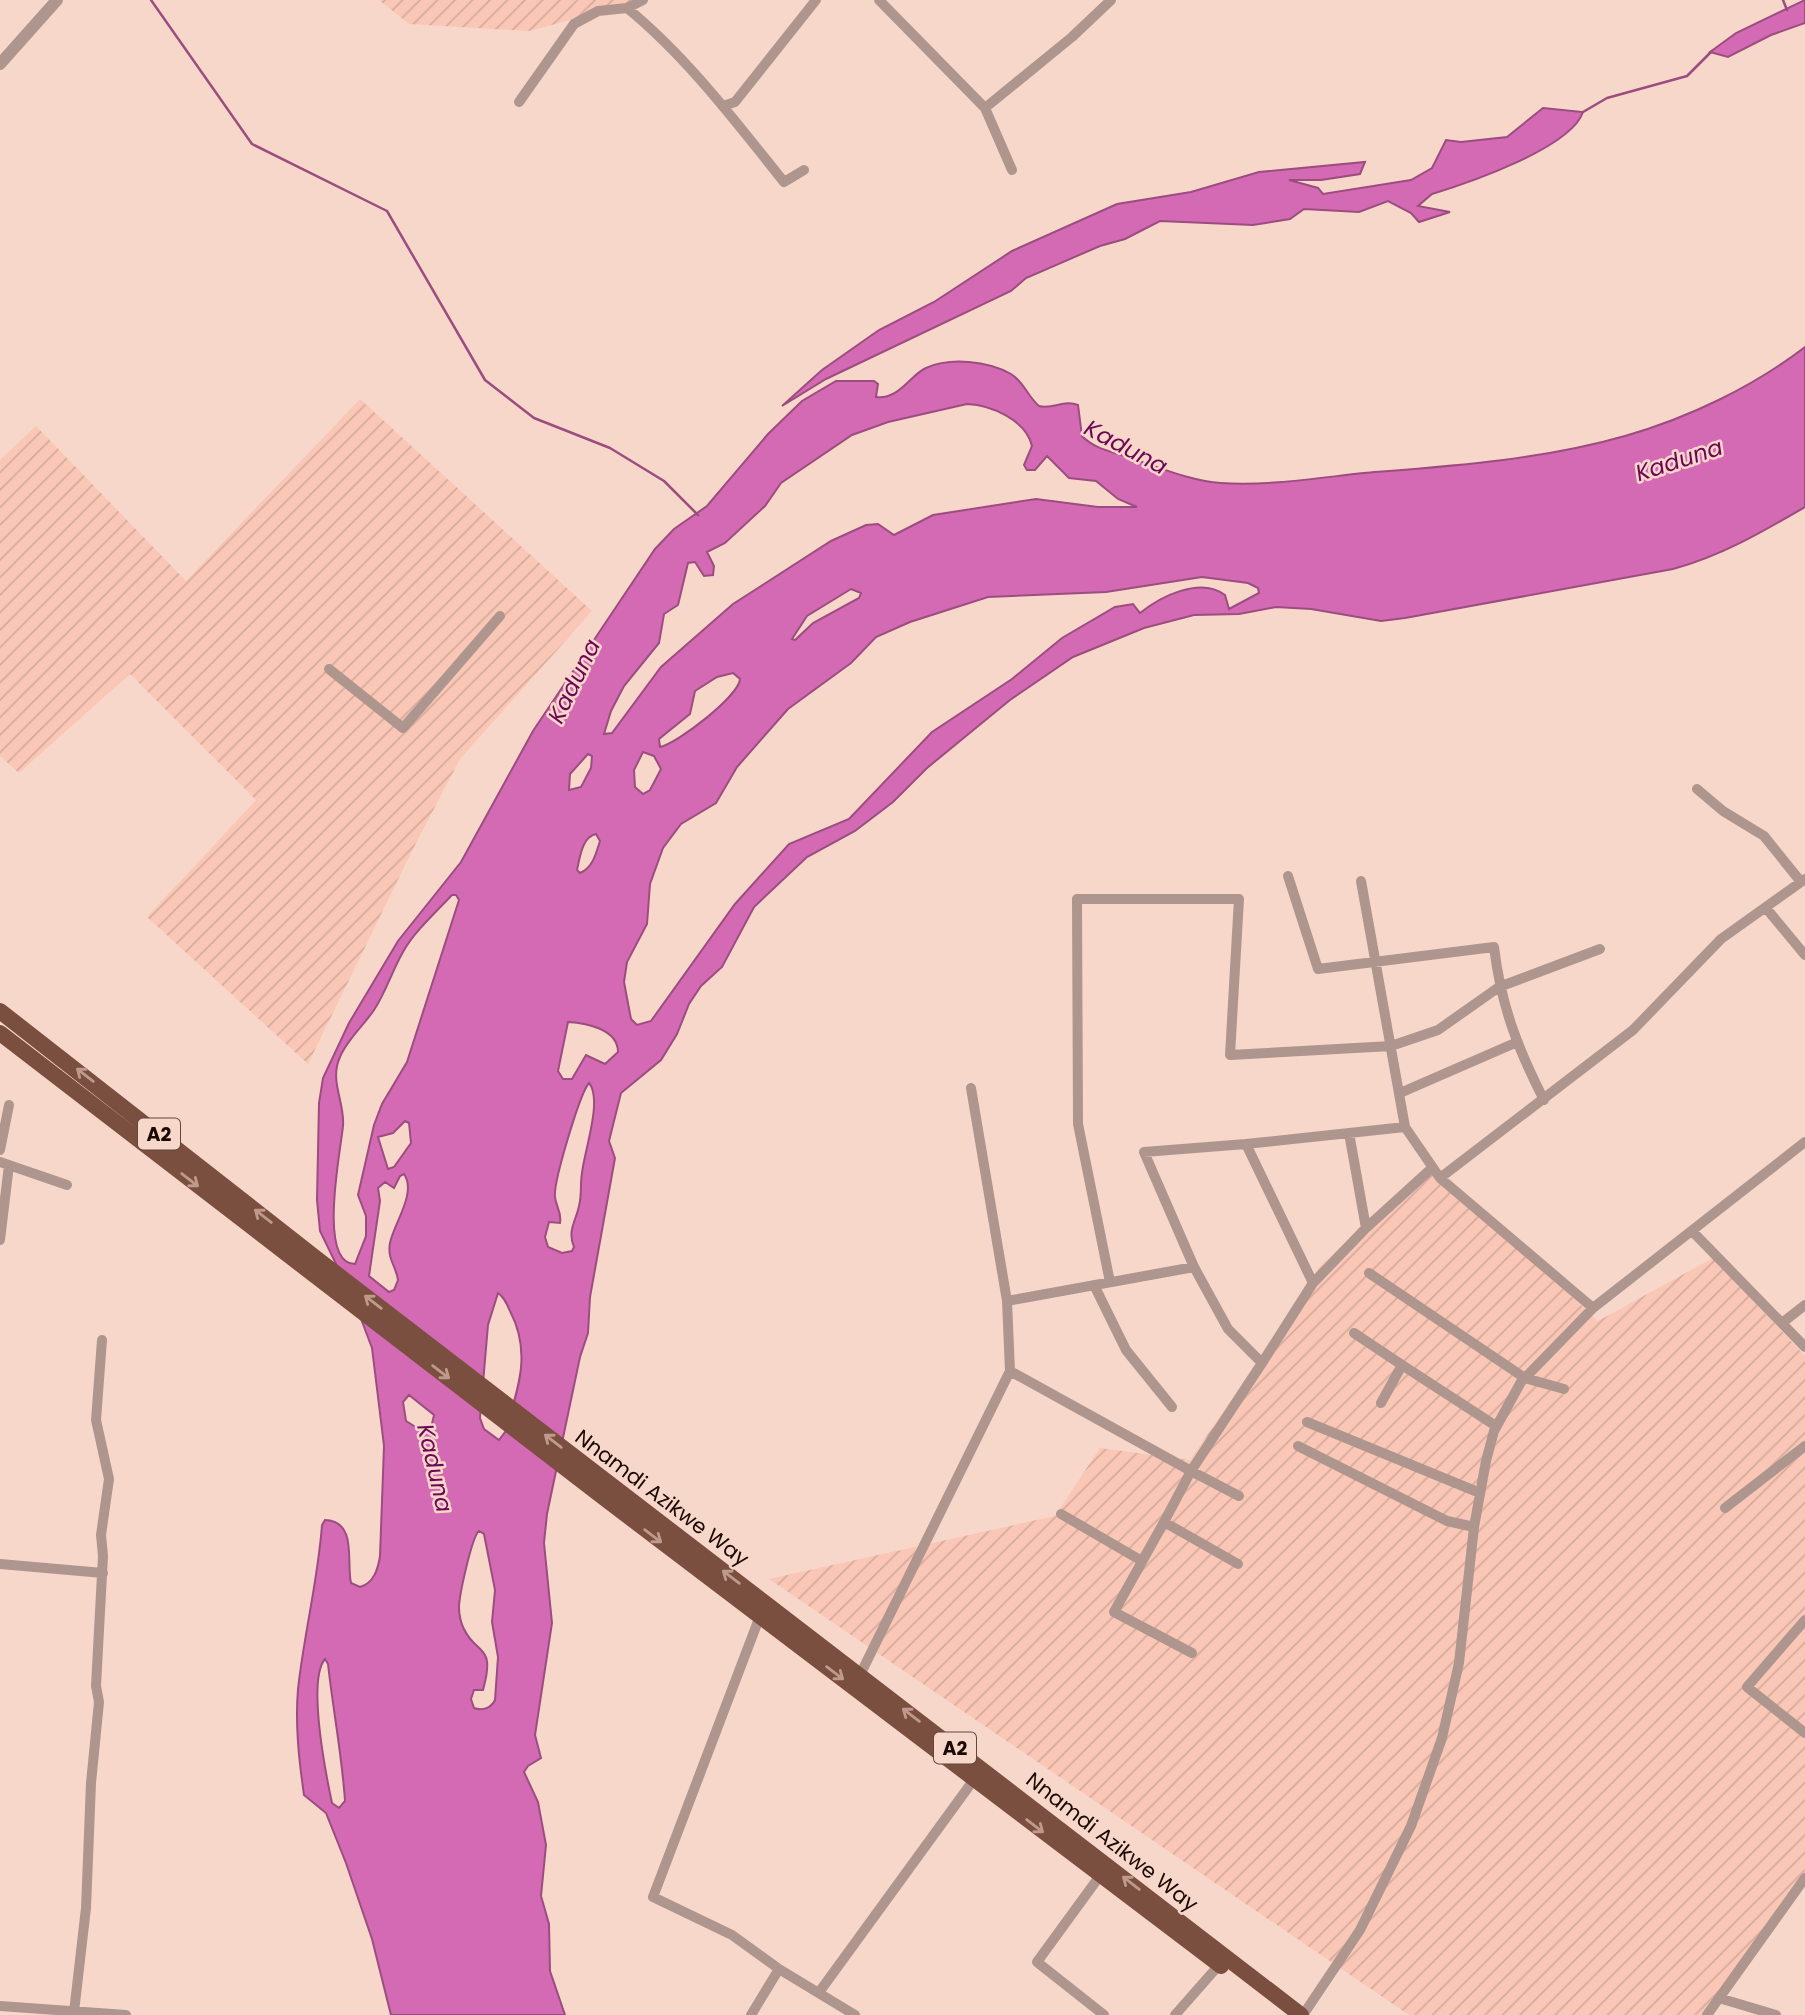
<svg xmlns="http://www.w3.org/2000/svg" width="1805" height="2015" font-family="Poppins,sans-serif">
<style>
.industrial{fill:url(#industrial-furrows)}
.water{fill:#d46ab4;stroke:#9c4d7f;stroke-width:2;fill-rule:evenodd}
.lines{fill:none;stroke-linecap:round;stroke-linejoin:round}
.stream{stroke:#9c4d7f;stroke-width:2.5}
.minor{stroke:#ae968e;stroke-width:10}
.tertiary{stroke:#ae968e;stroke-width:12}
.trunk{stroke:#7a4f40;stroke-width:16}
.oneway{stroke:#bf9a8c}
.labels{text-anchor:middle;stroke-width:5;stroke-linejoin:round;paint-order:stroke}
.shield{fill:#f8d7cb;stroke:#5d4740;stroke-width:2}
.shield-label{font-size:19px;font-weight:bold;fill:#1b0904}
.street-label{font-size:21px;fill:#1b0904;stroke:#f8d7cb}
.water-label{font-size:23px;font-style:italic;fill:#6c0755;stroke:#f8d7cb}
</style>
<defs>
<pattern id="industrial-furrows" width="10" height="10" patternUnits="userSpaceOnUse" patternTransform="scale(1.75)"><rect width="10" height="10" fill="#fac7b6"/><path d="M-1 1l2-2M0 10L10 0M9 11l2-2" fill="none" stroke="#d6aa9b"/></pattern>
</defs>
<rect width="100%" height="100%" fill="#f8d7cb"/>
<!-- industrial -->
<path class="industrial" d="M 379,0 L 646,0 L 529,31 L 409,24 Z
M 360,399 L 592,611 L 460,759 L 414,847 L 308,1064 L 147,917 L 256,800 L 130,674 L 19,773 L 0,756 L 0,460 L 36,426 L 186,581 Z
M 1436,1170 L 1598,1321 L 1713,1258 L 1805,1356 L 1805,1875 L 1705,2015 L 1409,2015 L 769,1579 L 1055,1516 L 1100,1448 L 1190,1460 L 1302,1297 L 1319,1267 L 1402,1192 Z"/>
<!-- water -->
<path class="water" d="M 1805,0 L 1805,23 L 1771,35 L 1728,57 L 1710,52 L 1736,33 Z
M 1543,108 L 1583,112 C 1571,148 1468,183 1432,194 L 1418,206 L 1450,212 L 1419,222 L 1411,213 L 1388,201 L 1359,212 L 1304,209 L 1290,219 L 1253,225 L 1160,221 L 1125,239 L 1100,246 L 1026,278 L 1011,291 L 826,379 L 782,406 L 822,370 L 879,330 L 934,302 L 1012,251 L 1117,204 L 1191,192 L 1259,172 L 1365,162 L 1360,174 L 1321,180 L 1289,180 L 1318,188 L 1323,194 L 1411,180 L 1432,168 L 1446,140 L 1461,142 L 1507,137 Z
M 1805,347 L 1805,507 C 1762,532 1721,556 1673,569 L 1405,618 L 1381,621 L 1311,609 L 1276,607 L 1239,614 L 1194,615 L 1144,628 L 1073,657 L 1010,700 L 927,768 L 893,802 L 855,831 L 807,857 L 754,907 L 722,967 L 701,986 L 689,1004 L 677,1034 L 661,1060 L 621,1093 L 609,1141 L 615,1158 L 590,1297 L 588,1333 L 580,1357 L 547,1514 L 544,1543 L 552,1623 L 535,1735 L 541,1758 L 528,1766 L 524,1772 L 538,1802 L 546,1845 L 541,1896 L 549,1924 L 550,1971 L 565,2015 L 391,2015 L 372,1939 L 346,1863 L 326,1813 L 304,1795 C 299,1760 295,1725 298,1689 C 304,1634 318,1580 322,1525 L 325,1520 C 358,1521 346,1563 351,1583 L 360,1587 C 374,1583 378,1569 380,1556 L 384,1446 L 372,1348 L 355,1303 L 320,1231 L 317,1200 L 319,1103 L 323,1078 L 349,1023 L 398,941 L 461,862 L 533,731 L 655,549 L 674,529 L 707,506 L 768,434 L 802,401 L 836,381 L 874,381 L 878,384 L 876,397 C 899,400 910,375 926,368 C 950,357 988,361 1011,374 C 1024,382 1028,397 1039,406 C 1053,410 1064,399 1078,405 L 1082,436 C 1094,449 1114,452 1130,458 C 1159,467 1190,481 1221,483 C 1269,486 1317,478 1364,473 C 1452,466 1541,460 1625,436 C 1688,418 1753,387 1805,347 ZM 967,404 C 991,405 1026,420 1032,446 L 1024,465 L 1027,470 L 1035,470 L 1047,456 L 1069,478 L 1096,481 L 1118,499 L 1137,507 L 1098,507 L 1036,499 L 933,515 L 894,535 L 878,524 L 866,525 L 831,541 L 733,604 L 661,667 L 612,733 L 604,734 L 611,711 L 624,686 L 659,643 L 664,614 L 678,605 L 688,563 L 695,562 L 704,576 L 713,575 L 714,566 L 707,552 L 725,543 L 765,506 L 781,483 L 852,435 L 888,422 ZM 1202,577 L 1248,583 L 1258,588 L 1259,593 L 1229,609 L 1225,595 C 1200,576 1160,597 1140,613 L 1133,604 L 1115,607 L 1062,638 L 1012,679 L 932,732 L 849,819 L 789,844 L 735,904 L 651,1021 L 637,1025 L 631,1019 L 624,982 L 627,962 L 647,924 L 650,884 L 663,848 L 681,824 L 716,803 L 737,767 L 788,709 L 851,663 L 876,637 L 910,622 L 988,597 L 1106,592 ZM 851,589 L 861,593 L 859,598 L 813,623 L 795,640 L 792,639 L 807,616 ZM 733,673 L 740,679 C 739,696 678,743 660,747 L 659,739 L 690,714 L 695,691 L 717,677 ZM 643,752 L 654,756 L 661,769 L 650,790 L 643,794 L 635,787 L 634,770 ZM 588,754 L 592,756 L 591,768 L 581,787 L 569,790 L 570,774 ZM 596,834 L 600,841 C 596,853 593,868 580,873 L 577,870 C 580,857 582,837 596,834 ZM 452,895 L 456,895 L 459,900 L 407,1062 L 382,1104 L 374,1125 L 358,1195 L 366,1216 L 366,1236 L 355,1264 C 317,1264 341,1149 343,1126 C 345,1102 329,1081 340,1057 C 347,1040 364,1025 374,1010 C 386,992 392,971 403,952 C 414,932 436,912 452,895 ZM 568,1022 C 586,1023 618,1029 618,1052 L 605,1064 L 586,1055 L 572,1079 L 563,1079 L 558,1071 ZM 589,1083 C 603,1099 584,1152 582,1173 C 580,1184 582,1195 579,1206 C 576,1221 567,1231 574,1247 L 572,1251 L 562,1253 L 548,1247 L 545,1237 L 549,1222 L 560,1223 C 562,1212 556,1207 555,1197 C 553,1183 580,1093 589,1083 ZM 405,1121 L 409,1123 L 411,1143 L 394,1167 L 388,1169 L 378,1137 L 393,1133 ZM 404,1174 C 417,1193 394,1223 390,1243 C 387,1259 396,1266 398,1280 L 394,1290 L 389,1292 L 369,1276 L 380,1201 L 378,1188 L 385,1182 L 394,1188 L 400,1176 ZM 498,1293 C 504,1297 507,1304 510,1311 C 532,1353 518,1389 505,1432 L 499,1440 L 484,1429 L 480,1418 L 488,1325 ZM 409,1395 L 434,1415 L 431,1428 L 419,1429 L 406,1421 L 403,1402 ZM 479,1531 L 484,1534 L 495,1590 L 492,1622 L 498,1657 L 495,1700 C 491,1708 483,1711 474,1708 L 471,1699 L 474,1690 L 483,1690 L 484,1686 C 495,1644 476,1655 464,1629 C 461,1624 459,1614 459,1608 C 459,1596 472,1536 479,1531 ZM 325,1659 L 328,1664 C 333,1710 342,1755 345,1801 L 339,1808 L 332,1803 C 326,1775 307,1680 325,1659 Z"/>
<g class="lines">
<!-- stream -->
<path class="stream" d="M 151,0 L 252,144 L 387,211 L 485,380 L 534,418 L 610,448 L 664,481 L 698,515
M 1783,0 L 1787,10
M 1583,112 L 1607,98 L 1687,76 L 1712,51"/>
<!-- minor -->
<path class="minor" d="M 879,0 L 985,108
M 627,8 C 687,57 735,121 784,182 L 804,170
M 519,102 L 574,24 L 598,11 L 627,8 L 643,0
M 723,106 L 735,102 L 816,0
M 1012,170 L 985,108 L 1072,37 L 1111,0
M 329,669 L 403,728 L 500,616
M 1697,789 L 1723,811 L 1764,836 L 1801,882
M 1288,876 L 1318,969 L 1494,947 C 1501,1005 1517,1047 1544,1100
M 1361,881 L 1405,1127 L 1440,1178 L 1593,1308
M 1766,908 L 1805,955
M 971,1088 L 1007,1301 L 1194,1267
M 1400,1093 L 1515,1043
M 1246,1144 L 1144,1152 L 1194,1267 L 1228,1329 L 1262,1363 L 1313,1283 L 1366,1228 L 1349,1133
M 0,1150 L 9,1105
M 0,1162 L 67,1185
M 1440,1178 L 1633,1030 L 1721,939 L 1805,879
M 1366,1228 L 1432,1168
M 1693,1232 L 1805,1347
M 0,1240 L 9,1165
M 1369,1273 L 1525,1378 L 1564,1389
M 1110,1282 L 1078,1124 L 1077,899 L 1239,899 L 1230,1055 L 1391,1046 L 1438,1030 L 1499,987 L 1600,949
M 1313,1283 L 1246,1144 L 1405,1127
M 1094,1285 L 1126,1350 L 1172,1407
M 1782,1323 L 1805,1305
M 1354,1333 L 1402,1365
M 1010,1371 L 1191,1471 L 1262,1363
M 1381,1403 L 1402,1365 L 1496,1426
M 1307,1422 L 1480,1493
M 1298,1446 L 1447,1521 L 1474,1527
M 1725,1508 L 1805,1446
M 1061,1514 L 1142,1561
M 1164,1522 L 1191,1471 L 1239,1496
M 0,1564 L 103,1573
M 760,1616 L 653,1897 L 732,1935 L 779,1969
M 1805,1620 L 1747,1687 L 1805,1733
M 1192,1653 L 1114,1612 L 1164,1522 L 1238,1564
M 860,1675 L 1010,1371 L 1007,1301
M 1099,1877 L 1037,1962 L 1104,2015
M 820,1991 L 975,1778
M 1719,1998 L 1776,2015
M 0,2006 L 126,2015
M 74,2012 L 86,1908 L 91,1783 L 99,1702 L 96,1686 L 103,1556 L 101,1535 L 109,1479 L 96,1420 L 102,1340
M 751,2015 L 779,1969 L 855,2015
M 1175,2015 L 1219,1965
M 1303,2015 L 1360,1930 L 1411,1826 L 1442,1738 L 1459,1663 L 1474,1527 L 1486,1461 L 1494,1431 L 1521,1382 L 1593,1308 L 1805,1142
M 1707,2015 L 1805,1878"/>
<!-- tertiary -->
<path class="tertiary" d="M 0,64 L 57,0"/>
<!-- trunk -->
<path class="trunk" d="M 0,1011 L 317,1259 L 1301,2015
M 0,1033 L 599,1494 L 1221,1966"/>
</g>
<!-- one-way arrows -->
<defs><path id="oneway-shaft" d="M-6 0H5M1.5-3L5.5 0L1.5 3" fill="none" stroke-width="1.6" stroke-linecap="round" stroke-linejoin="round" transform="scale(1.75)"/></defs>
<g class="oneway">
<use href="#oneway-shaft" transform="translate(85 1075) rotate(-142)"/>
<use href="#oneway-shaft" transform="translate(190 1180) rotate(38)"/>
<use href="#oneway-shaft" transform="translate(263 1216) rotate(-142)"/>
<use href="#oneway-shaft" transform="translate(373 1302) rotate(-142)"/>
<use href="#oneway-shaft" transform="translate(441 1372) rotate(37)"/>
<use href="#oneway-shaft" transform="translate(553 1441) rotate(-142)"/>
<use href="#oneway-shaft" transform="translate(653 1536) rotate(37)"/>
<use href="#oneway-shaft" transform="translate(731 1577) rotate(-143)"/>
<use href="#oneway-shaft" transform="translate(835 1673) rotate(37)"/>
<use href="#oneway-shaft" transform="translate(911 1715) rotate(-143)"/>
<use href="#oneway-shaft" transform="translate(1035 1826) rotate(38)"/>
<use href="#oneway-shaft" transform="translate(1131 1883) rotate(-142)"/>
</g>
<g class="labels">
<!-- shield labels -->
<g class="shield">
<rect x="138" y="1118.5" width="42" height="31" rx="5"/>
<rect x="934" y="1732.5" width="42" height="31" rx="5"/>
</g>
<g class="shield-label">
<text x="159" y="1141">A2</text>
<text x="955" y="1755">A2</text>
</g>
<!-- street labels -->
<g class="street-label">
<text transform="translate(662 1498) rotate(37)" y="7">Nnamdi Azikwe Way</text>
<text transform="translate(1112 1842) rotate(38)" y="7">Nnamdi Azikwe Way</text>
</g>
<!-- water labels -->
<g class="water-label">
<text transform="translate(1126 447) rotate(28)" y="8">Kaduna</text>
<text transform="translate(1679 460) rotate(-18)" y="8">Kaduna</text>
<text transform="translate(574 681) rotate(-64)" y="8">Kaduna</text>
<text transform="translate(435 1468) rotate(77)" y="8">Kaduna</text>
</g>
</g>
</svg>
